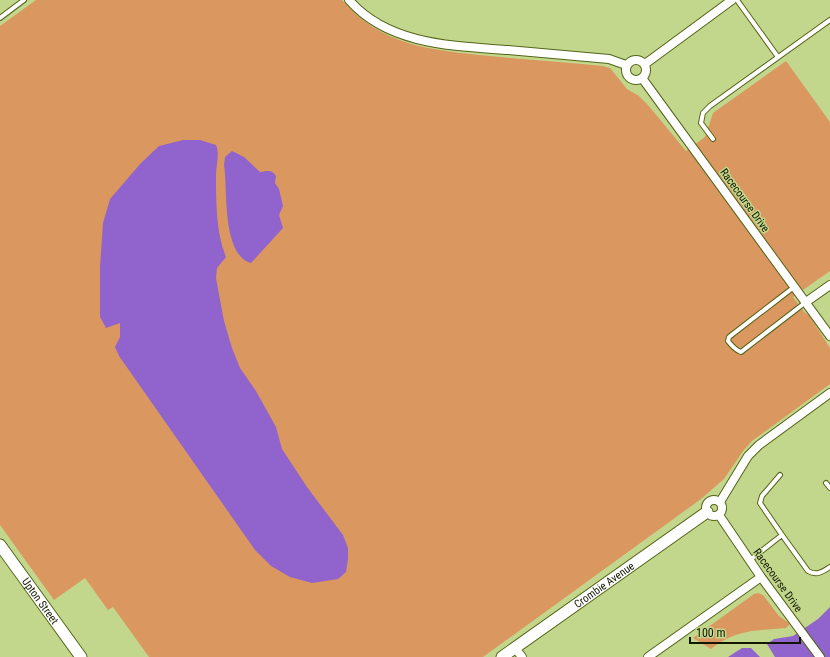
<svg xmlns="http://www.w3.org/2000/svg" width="830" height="657" font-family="'Roboto Condensed',sans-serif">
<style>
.green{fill:#da9860}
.water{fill:#9064cc}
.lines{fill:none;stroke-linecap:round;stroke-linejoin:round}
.lane-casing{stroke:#546417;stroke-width:6}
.street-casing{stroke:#546417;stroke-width:10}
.secondary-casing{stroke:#546417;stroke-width:13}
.lane{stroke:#fff;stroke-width:4}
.street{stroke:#fff;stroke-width:8}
.secondary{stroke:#fff;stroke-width:11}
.labels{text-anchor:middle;stroke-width:3;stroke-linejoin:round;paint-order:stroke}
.street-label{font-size:11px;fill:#111700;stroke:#c3d78c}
</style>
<rect width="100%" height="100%" fill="#c3d78c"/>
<!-- green -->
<path class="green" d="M 36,0 L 342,0 C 382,47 433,50 490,56 C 528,60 565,62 603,66 L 610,68 L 627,89 L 639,96 L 648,105 L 686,151 L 705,137 L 713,113 L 786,61 L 830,122 L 830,271 L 793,297 L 805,313 L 809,315 L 830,348 L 830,384 L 752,441 L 743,451 L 724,479 L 701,499 L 483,657 L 149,657 L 113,607 L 108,610 L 85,578 L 54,600 L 0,525 L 0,26 Z
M 758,593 L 763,595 L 779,616 L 790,624 L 786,628 C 755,631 737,629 711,649 L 693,638 L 754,594 Z"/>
<!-- water -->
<path class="water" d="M 183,140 L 200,140 L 216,145 C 220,154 216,166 216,175 C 216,202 216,233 226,257 L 217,268 L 216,278 L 224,321 L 232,348 L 240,368 L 256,391 L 276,427 L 282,449 L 307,487 L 343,535 L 348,548 L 348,559 L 346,572 L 338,579 L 312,583 L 290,577 L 271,566 L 255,550 L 119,356 L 115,347 L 120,337 L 120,323 L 106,328 L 100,317 L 100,267 L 103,223 L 110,199 L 141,163 L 159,146 Z
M 232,151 L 244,157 L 260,172 C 267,171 272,169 276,176 L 275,183 L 279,189 L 283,206 L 279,215 L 283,228 L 251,263 C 221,255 228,187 224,165 L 225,157 Z
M 830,607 L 830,657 L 775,657 L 767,644 L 774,639 L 793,636 L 818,619 Z
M 742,648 L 751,648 L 760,657 L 728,657 Z"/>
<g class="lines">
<defs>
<path id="lane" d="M 737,0 L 778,57
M 0,18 L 24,0
M 713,139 L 701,123 L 703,113 L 710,106 L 830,20
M 794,287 L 729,337 L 728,341 C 732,346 735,350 741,352 L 806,302
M 826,483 L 830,488
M 782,535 L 808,571 C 817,576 822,572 830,567
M 750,560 L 782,535 L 760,503 L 762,496 L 780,475"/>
<path id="street" d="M 349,0 C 388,45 453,46 508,50 C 541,53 575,56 609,59 L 626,65
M626 70a10 10 0 1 1 20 0a10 10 0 1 1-20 0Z
M 645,64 L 732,0
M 642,78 L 830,336
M 806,302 L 830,285
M706 508a8 8 0 1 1 16 0a8 8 0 1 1-16 0Z
M 720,502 L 748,456 L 759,445 L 830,393
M 719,515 L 761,577 L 820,657
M 515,648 L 522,657
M 648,657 L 761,577"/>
<g id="secondary">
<path id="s1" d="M 0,545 L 81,657"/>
<path id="s2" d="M 502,657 L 707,512"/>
</g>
</defs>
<!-- lane casing -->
<use href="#lane" class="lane-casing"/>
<!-- street casing -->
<use href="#street" class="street-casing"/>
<!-- secondary casing -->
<use href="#secondary" class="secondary-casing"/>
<!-- lane -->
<use href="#lane" class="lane"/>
<!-- street -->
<use href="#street" class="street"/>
<!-- secondary -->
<use href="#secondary" class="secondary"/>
</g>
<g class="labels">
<!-- street labels -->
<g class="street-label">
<text transform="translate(745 200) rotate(54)" y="4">Racecourse Drive</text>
<text transform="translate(778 580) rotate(54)" y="4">Racecourse Drive</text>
<text dy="4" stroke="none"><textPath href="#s2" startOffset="125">Crombie Avenue</textPath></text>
<text dy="4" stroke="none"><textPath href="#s1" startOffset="69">Upton Street</textPath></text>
</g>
</g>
<!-- scale -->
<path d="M690 637v6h110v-6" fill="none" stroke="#111700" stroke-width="2"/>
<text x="696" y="637" font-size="12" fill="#111700" stroke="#c3d78c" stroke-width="3" paint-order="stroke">100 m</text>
</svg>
